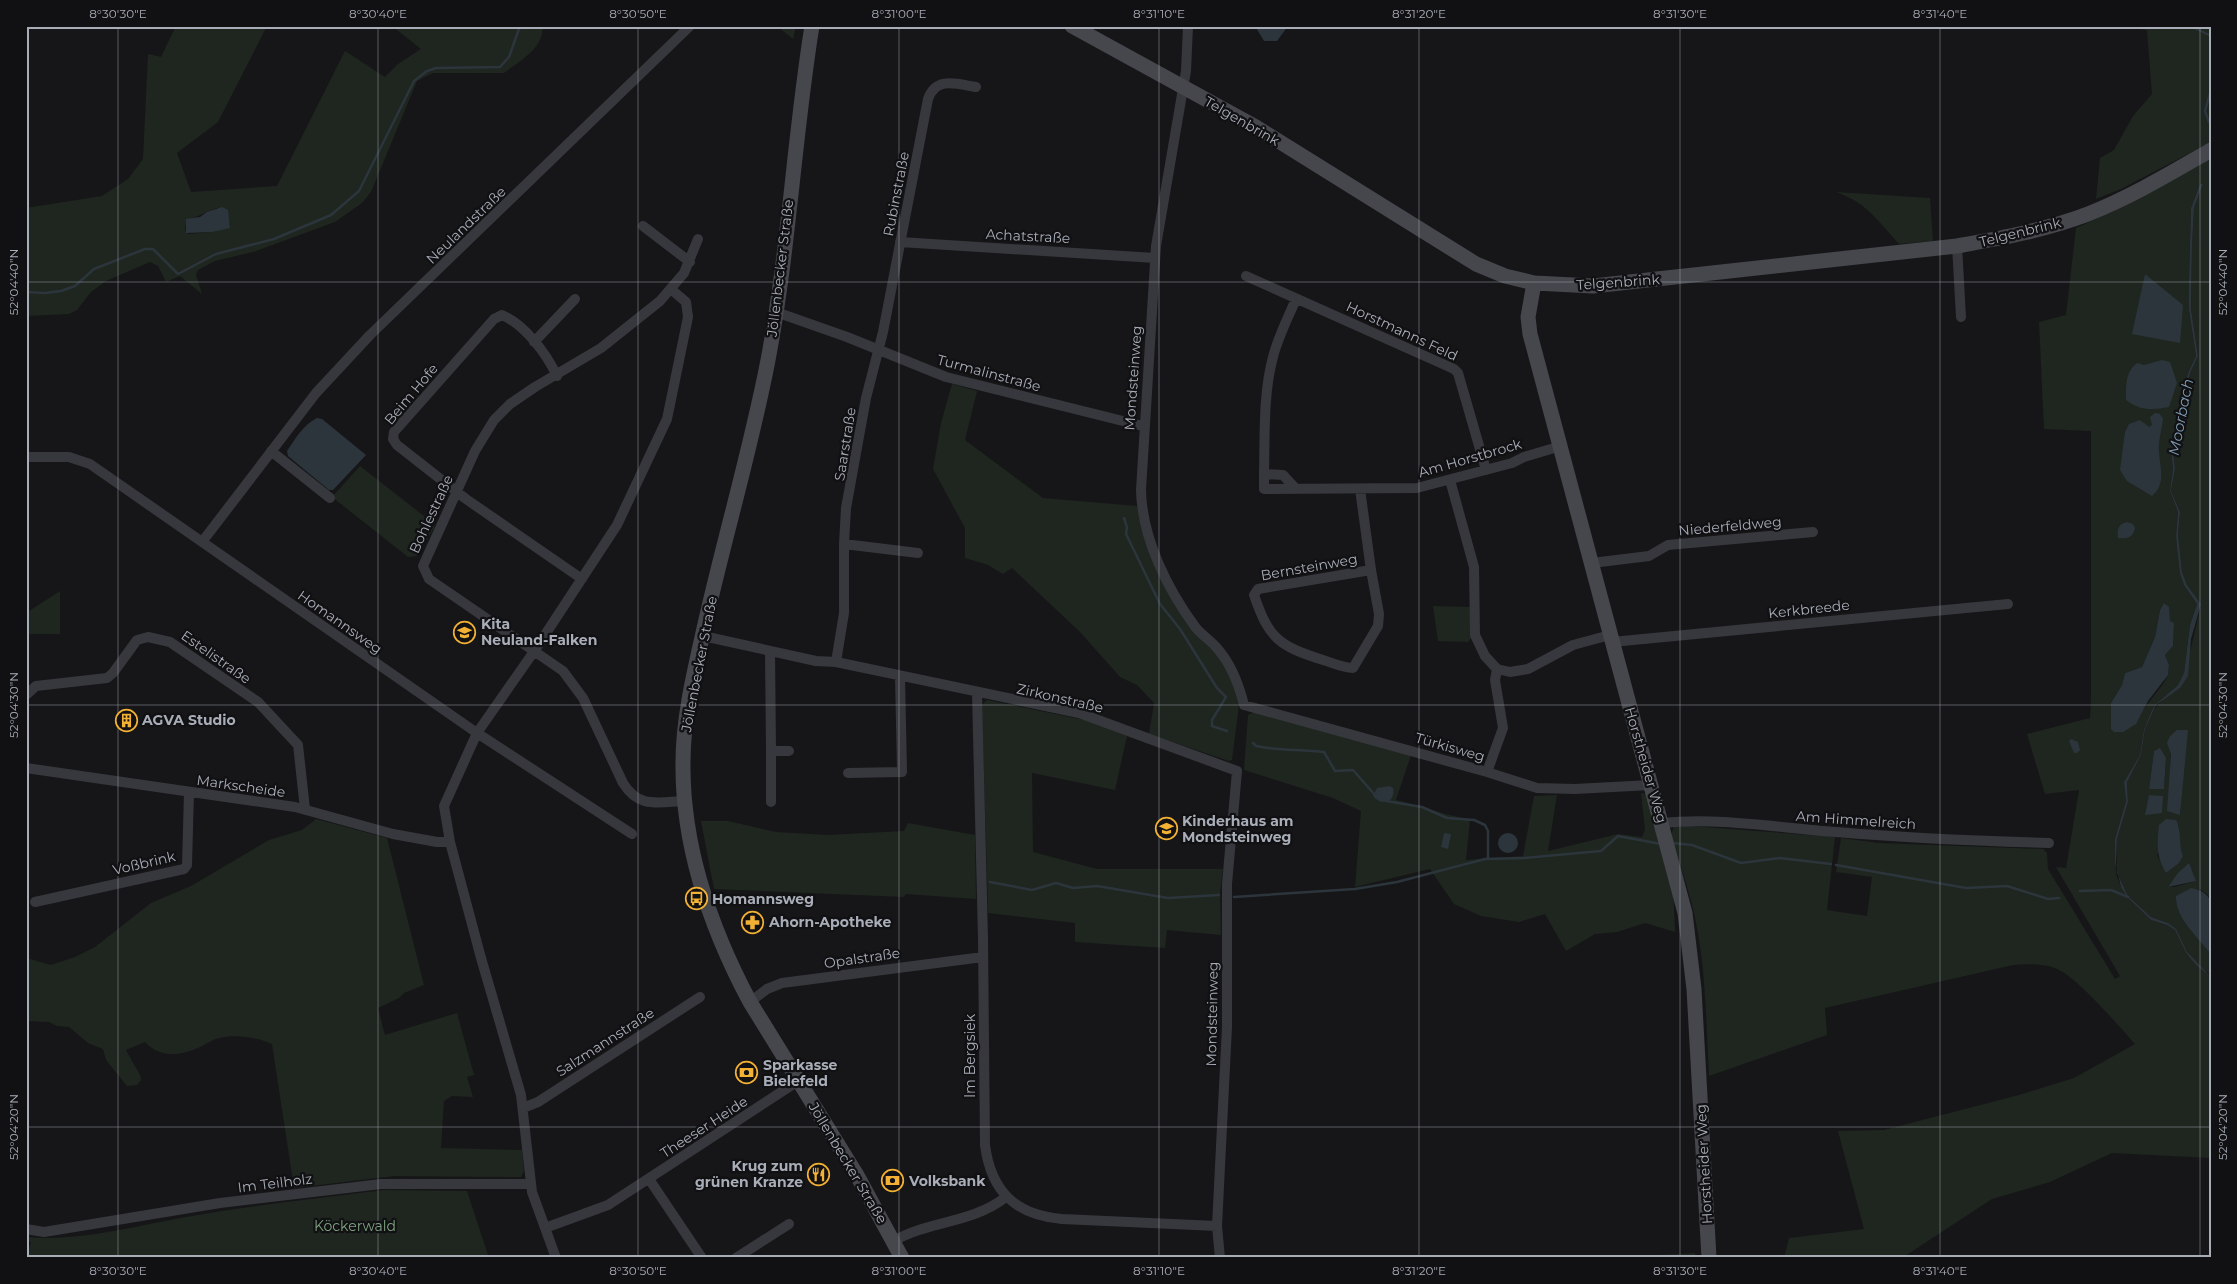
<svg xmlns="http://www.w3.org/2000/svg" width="2237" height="1284" font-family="Montserrat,sans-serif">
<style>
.green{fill:#1e261f;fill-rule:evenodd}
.water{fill:#2c353c}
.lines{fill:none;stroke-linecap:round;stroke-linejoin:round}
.stream{stroke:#2c353c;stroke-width:2.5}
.street{stroke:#37383d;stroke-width:10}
.secondary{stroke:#45474d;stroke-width:15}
.ticks{fill:none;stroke:#a8adb8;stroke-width:1;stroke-opacity:0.45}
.labels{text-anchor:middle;stroke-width:4.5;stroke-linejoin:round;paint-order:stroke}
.street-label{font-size:14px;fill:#a8adb8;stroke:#111113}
.poi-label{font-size:14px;font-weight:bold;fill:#a8adb8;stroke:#111113;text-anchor:start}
.park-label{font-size:14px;fill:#7fa381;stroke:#111113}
.water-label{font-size:15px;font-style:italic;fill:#7f9bb3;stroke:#111113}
.neatline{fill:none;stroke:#a8adb8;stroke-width:2}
.ticks-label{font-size:12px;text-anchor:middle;fill:#a8adb8}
</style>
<rect width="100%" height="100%" fill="#161618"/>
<!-- green -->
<path class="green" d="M 176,26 L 267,26 L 218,122 L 177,153 L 191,192 L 277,186 L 345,51 L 385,77 L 398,64 L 421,49 L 392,26 L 543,26 C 543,49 520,61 504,73 L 433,73 L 417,81 L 371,192 L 362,203 L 335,222 L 253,252 L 215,261 L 198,270 L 196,275 L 202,294 L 180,276 L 166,282 L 158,266 L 150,262 L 106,281 L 91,292 L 77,310 L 69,314 L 26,316 L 26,208 L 102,196 L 128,179 L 143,159 L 148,54 L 161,57 ZM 217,208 L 231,225 L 212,232 L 188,234 L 185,230 L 186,221 Z
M 777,26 L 796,26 L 793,39 Z
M 2119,26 L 2211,26 L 2211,142 L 2121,189 L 2096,199 L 2100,158 L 2114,150 L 2133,116 L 2152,94 L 2147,30 Z
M 2211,157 L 2211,901 L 2208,895 L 2200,889 L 2176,896 C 2175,923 2207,936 2211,955 C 2212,961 2211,969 2211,975 L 2196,964 L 2187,952 L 2175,929 L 2168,923 L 2151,917 L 2128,896 L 2117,873 L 2117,839 L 2128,802 L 2127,782 L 2141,755 L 2145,729 L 2153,711 L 2164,698 L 2180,688 C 2188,661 2195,632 2201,604 L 2187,585 L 2182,572 L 2178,534 L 2180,512 L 2171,491 L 2175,469 L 2173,450 L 2190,373 L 2198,356 L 2191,309 L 2192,246 L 2194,208 L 2203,184 L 2200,184 L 2191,208 L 2189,281 L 2189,310 L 2196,356 L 2188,373 L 2171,450 L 2173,469 L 2170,491 L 2178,512 L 2176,536 L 2184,585 L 2197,604 L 2190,625 L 2184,673 L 2178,685 L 2155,705 L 2152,710 L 2144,729 L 2140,755 L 2124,782 L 2126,801 L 2115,839 L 2116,874 L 2121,887 L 2127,897 L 2151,920 L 2167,925 L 2175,930 L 2186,953 L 2196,965 L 2211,977 L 2211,1158 L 2112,1153 L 2050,1182 L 1992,1199 L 1902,1258 L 1784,1258 L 1789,1238 L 1864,1229 L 1838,1131 L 1884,1130 L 2019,1095 L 2074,1078 L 2135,1044 C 2118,1025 2082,983 2061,971 C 2047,963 2028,964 2013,965 L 1825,1008 L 1827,1035 L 1709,1076 C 1706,1022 1706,966 1694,913 C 1688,887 1679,862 1671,836 L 1674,826 L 1678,825 L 1835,837 L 1827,910 L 1867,916 L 1872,877 L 1836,872 L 1841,838 L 1879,843 L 2043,849 L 2047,853 L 2048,869 L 2115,979 L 2120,976 L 2056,867 L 2066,868 L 2079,790 L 2045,794 L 2027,734 L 2090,718 L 2091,700 L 2091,431 L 2044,429 L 2039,322 L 2066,315 L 2076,228 L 2118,209 ZM 2165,603 L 2170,621 L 2174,623 L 2173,646 L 2165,655 L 2169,665 L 2168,675 L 2163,684 L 2143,710 L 2111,729 L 2111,703 L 2122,685 L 2125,673 L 2142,667 L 2155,637 L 2160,610 ZM 2154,751 L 2166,758 L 2164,788 L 2149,789 ZM 2171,753 L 2183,781 L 2180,815 L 2170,769 ZM 2179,825 L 2179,847 L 2183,856 L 2166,873 L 2157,855 ZM 2192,870 L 2195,881 L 2175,887 L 2168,887 L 2173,881 Z
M 1836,192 L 1930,198 L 1933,241 L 1899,244 C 1879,222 1866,202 1836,192 Z
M 952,384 L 977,391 L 965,440 L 1043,498 L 1137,506 L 1155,565 L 1223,662 L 1237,692 L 1239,705 L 1232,760 L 1229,761 L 1149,734 L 1154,703 L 1137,685 L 1120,677 L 1080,632 L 1012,568 L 1003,574 L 988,565 L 965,558 L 965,528 L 933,469 L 941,423 Z
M 360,466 L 433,523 L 434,528 L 417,556 L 408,557 L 332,497 Z
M 60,591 L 60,634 L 26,634 L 26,613 Z
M 1433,606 L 1470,607 L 1471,638 L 1468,642 L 1438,641 Z
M 987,700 L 1085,720 L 1127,736 L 1115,790 L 1032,773 L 1033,852 L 1097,869 L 1223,869 L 1220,892 L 1221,935 L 1167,930 L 1165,948 L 1075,942 L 1075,923 L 988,913 L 982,705 Z
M 1254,712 L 1411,755 L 1396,800 C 1422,805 1445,816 1470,819 L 1466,860 L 1523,856 L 1534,796 L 1557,795 L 1548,851 L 1618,834 L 1642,837 L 1645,830 L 1641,793 L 1648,794 L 1673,882 L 1675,932 L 1645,923 L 1617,932 L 1595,934 L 1566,951 L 1545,914 L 1519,922 L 1481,916 L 1454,904 L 1430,869 L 1355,887 L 1361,811 L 1333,798 L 1244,770 L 1248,715 Z
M 316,819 L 387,838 L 424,985 L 404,993 L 399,998 L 378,1008 L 385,1035 L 457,1013 L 474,1075 L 467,1077 L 473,1097 L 452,1096 L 444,1101 L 441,1148 L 522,1150 L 524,1171 L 521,1177 L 394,1176 L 294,1188 L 272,1044 C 256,1037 236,1034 219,1038 C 211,1040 205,1045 198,1048 C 179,1056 160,1058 145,1042 L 126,1050 L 140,1075 L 141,1080 L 137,1085 L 127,1086 L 106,1060 L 103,1049 L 88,1043 L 69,1027 L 57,1026 L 49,1022 L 26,1021 L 26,958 L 51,965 L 75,957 L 95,947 L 151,903 L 191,886 L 269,840 L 302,830 Z
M 701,821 L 728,821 L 776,832 L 828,835 L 904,831 L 908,823 L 975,835 L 976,899 L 906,894 L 904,897 L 714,889 Z
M 384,1190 L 467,1191 L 489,1258 L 26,1258 L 31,1243 L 27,1237 C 81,1242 138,1225 192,1216 C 255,1205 320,1198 384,1190 Z
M 1695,1253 L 1695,1258 L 1601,1258 Z"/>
<!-- water -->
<path class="water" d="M 1255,26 L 1288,26 L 1277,41 L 1264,41 Z
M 2200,184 L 2203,184 L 2194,208 L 2192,246 L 2191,309 L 2198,356 L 2190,373 L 2173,450 L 2175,469 L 2171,491 L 2180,512 L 2178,534 L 2182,572 L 2187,585 L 2201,604 L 2191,639 L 2188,676 L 2180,688 L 2156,705 L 2145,729 L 2141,755 L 2127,782 L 2128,802 L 2117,839 L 2116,862 L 2117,873 L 2128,896 L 2151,917 L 2168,923 L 2176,929 L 2187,952 L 2211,977 L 2196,965 L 2186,953 L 2175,930 L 2167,925 L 2151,920 L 2127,897 L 2121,887 L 2115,862 L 2115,839 L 2126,801 L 2124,782 L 2140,755 L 2144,729 L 2152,710 L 2155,705 L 2178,685 L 2184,673 L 2190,625 L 2197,604 L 2184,585 L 2180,573 L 2176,536 L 2178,512 L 2170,491 L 2173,469 L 2171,450 L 2188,373 L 2196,356 L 2189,310 L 2189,281 L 2191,208 Z
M 222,207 L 228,210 L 230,228 L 212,232 L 186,233 L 186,219 L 200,217 L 207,212 Z
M 2145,274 L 2183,305 L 2180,343 L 2132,334 Z
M 2162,360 L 2170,362 L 2177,383 L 2169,407 C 2153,410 2140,411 2126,400 C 2126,386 2125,372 2137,363 L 2144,365 Z
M 2155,413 L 2160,414 L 2163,419 C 2162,427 2160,435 2159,443 C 2157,461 2169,482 2152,496 L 2127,481 L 2120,470 L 2125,432 L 2129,424 L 2140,420 L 2149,427 L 2152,425 L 2150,417 Z
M 317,418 L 322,419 L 366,455 L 333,490 L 329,490 L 288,456 L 287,451 C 295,439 304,424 317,418 Z
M 2127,522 L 2133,524 L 2135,528 C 2133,538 2127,539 2118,538 C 2117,530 2118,524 2127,522 Z
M 2164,603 L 2169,607 L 2170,621 L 2174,623 L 2173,646 L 2165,655 L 2169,665 L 2168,675 L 2148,701 L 2136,724 L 2123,732 L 2114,732 L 2111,729 L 2111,703 L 2122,685 L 2125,673 L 2142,667 L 2155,637 L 2160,610 Z
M 2177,730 L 2188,730 L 2180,815 L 2167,811 L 2171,754 L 2167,743 L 2170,736 Z
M 2071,739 L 2078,742 L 2080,750 L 2077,753 L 2074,753 L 2069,741 Z
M 2160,748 L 2166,758 L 2164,789 L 2149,789 L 2154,751 Z
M 1390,786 L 1393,788 C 1396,802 1382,807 1373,796 L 1377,788 Z
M 2149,795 L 2163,796 L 2162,813 L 2145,815 Z
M 2166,819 L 2176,820 C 2182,830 2178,845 2183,856 L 2179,863 L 2166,873 C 2156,857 2157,843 2159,825 Z
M1498 843a10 10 0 1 1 20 0a10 10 0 1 1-20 0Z
M 1444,833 L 1451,834 L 1448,849 L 1441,847 Z
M 2189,863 L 2196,881 L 2168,887 L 2178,873 Z
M 2191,888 C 2200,890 2206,892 2211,901 L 2211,954 C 2198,937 2175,918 2176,896 Z"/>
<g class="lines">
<!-- stream -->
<path class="stream" d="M 2191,26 L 2211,36
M 2209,122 L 2205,111 L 2211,90
M 26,292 L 45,293 L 61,291 L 75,286 L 94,269 L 145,249 L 153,249 L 178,274 L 216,254 L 274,239 L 331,215 L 359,191 L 414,81 L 427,71 L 436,68 L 500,67 L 509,57 L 520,26
M 1124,518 L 1127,527 L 1126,534 L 1160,604 L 1180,629 L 1217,688 L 1226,697 L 1212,720 L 1212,726 L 1227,731
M 1253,743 L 1256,746 C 1278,751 1301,749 1324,752 L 1335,771 L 1353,770 L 1375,795
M 1386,801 L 1422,807 L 1447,818 L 1474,820 L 1485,825 L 1488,831 L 1488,859
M 1672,843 L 1692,845 L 1741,863 L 1780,858 L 1831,864
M 1836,865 L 1966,888 L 2007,886 L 2048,899 L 2059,898
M 990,882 L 1032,890 L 1056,883 L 1073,888 L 1097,886 L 1168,898 L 1219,895
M 2080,891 L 2111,890 L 2128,897
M 1234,897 L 1355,889 L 1397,882 L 1485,859 L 1524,858 L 1601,851 L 1618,836 L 1661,844"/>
<!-- street -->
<path class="street" d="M 1188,26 L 1186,71 L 1156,246 L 1141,490 C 1142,539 1168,590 1196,628 C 1202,635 1210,640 1216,647 C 1230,662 1239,685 1244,705 L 1487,772 L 1537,788 L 1575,789 L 1651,785
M 643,226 L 690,262
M 900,242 L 1155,258
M 1957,246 L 1961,317
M 1246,276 L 1454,369 L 1458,373 L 1486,470
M 776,312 L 847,337 L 946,377 L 1143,426
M 534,342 L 575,299
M 557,376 C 546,353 525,325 502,315 L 494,319 L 394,432 L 393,439 L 397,445 L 466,499 L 582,579
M 271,451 L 330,498
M 26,457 L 69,457 L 90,464 L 477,733 L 632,834
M 1264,474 C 1265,435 1263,394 1273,357 C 1278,337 1288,318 1296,299
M 1450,480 L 1474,567 L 1475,635 L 1485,656 L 1497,669 L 1510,672 L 1528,669 L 1573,645 L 1610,635
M 1296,489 L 1283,475 L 1264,474 L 1264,489 L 1417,488 L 1512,463 L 1524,457 L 1561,446
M 1360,489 L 1371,570
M 202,542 L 316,393 L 370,335 L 690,26
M 844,544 L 918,553
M 1592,563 L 1649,556 L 1668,545 L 1813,532
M 1371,570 L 1379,614 L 1378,626 L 1353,668 C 1343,668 1333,663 1323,660 C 1279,646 1269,639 1254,595 L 1258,589 Z
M 703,636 L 816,661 L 836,662 L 1079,713 L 1237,771 L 1227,884 L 1227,1027 L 1217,1226 L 1220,1258
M 1612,642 L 2008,604
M 770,651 L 771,751
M 836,662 L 844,613 L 844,544 L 846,508 L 866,398 L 883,332 L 928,99 C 936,76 957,84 976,87
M 977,693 L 983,939 L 985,1145 C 991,1191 1015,1215 1062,1219 L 1217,1226
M 26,695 L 36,686 L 107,678 L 113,673 L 137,640 L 148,637 L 170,642 L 258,702 L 298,745 L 305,809
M 26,768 L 295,807 L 393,834 L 437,842 L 450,842
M 1487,772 L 1503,728 L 1495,680 L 1497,669
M 848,773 L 902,772 L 900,677
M 685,801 C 658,802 639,809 623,783 L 583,698 L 563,671 L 429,579 L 423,566 L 475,451 L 494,420 L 510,404 L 535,387 L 601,348 L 660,301 L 684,273 L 698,239
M 771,802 L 771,751 L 789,751
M 1662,823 C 1719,817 1779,828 1836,832 C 1907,838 1978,841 2049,843
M 35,902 L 184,869 L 187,865 L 189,792
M 750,1002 L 767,989 L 782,983 L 983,957
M 523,1108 L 538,1102 L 700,997
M 649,1179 L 702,1258
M 545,1228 L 608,1205 L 798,1081
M 26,1229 L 44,1232 L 220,1203 L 381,1184 L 530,1184
M 894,1241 C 930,1220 971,1224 1006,1197
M 556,1258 L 532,1192 L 521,1095 L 481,958 L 450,842 L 444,806 L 477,733 L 535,650 L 617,525 L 667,419 L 688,317 L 686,302 L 672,290
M 736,1258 L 789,1224"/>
<!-- secondary -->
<path class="secondary" d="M 812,26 C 794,137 789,250 768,360 C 751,449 725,535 705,624 C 695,669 683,716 683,762 C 682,846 711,929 750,1002 L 858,1177 L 902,1258
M 1072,26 L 1256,127 L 1476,264 L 1505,276 L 1534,283 L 1593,286 L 1957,246 C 2001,238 2046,230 2088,214 C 2131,197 2171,173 2211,150
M 1534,283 L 1528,317 L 1530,334 L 1685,913 L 1694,989 L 1709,1258"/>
</g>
<!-- ticks -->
<path class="ticks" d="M 118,26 L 118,1258M 378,26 L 378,1258M 638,26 L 638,1258M 899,26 L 899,1258M 1159,26 L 1159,1258M 1419,26 L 1419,1258M 1680,26 L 1680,1258M 1940,26 L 1940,1258M 2200,26 L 2200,1258M 26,282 L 2211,282M 26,705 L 2211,705M 26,1127 L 2211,1127"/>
<!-- icons -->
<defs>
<symbol id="school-ring" viewBox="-11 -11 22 22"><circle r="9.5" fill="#111113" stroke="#f2b134" stroke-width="1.5"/><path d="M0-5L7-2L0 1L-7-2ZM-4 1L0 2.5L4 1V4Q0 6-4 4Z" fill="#f2b134"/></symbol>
<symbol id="building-ring" viewBox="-11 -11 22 22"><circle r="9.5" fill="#111113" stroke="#f2b134" stroke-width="1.5"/><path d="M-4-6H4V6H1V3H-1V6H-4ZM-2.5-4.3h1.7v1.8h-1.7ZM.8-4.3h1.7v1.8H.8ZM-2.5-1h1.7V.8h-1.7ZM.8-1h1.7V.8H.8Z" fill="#f2b134"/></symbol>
<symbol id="bus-ring" viewBox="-11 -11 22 22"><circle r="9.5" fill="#111113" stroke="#f2b134" stroke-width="1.5"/><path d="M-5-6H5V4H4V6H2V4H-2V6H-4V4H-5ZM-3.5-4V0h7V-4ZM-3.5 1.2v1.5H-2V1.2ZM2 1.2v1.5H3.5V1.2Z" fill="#f2b134"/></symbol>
<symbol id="pharmacy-ring" viewBox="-11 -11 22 22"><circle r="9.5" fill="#111113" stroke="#f2b134" stroke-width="1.5"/><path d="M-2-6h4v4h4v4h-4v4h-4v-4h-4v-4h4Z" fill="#f2b134"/></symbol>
<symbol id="bank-ring" viewBox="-11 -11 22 22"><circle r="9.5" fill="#111113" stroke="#f2b134" stroke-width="1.5"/><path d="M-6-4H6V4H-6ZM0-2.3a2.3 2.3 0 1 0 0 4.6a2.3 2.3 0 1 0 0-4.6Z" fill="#f2b134"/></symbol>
<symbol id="restaurant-ring" viewBox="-11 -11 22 22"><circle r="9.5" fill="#111113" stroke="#f2b134" stroke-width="1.5"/><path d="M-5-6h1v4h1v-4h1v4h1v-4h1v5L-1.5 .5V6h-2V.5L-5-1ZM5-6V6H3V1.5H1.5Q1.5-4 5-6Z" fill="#f2b134"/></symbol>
</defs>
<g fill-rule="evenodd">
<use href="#school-ring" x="452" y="620" width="25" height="25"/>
<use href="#building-ring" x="114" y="708" width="25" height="25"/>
<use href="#school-ring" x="1154" y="816" width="25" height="25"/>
<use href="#bus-ring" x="684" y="886" width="25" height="25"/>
<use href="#pharmacy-ring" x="740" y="910" width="25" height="25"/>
<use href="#bank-ring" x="734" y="1060" width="25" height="25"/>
<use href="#restaurant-ring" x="806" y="1162" width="25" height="25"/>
<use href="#bank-ring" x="880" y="1168" width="25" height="25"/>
</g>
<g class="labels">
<!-- street labels -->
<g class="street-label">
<text transform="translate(1242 121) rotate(30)" y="5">Telgenbrink</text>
<text transform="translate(896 194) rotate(-79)" y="5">Rubinstraße</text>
<text transform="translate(466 225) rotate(-44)" y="5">Neulandstraße</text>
<text transform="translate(2020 232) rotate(-14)" y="5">Telgenbrink</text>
<text transform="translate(1028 236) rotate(3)" y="5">Achatstraße</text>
<text transform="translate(780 268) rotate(-83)" y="5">Jöllenbecker Straße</text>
<text transform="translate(1618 282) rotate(-4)" y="5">Telgenbrink</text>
<text transform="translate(1402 331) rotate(25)" y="5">Horstmanns Feld</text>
<text transform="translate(989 373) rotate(15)" y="5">Turmalinstraße</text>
<text transform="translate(1133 378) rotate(-86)" y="5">Mondsteinweg</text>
<text transform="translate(411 394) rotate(-50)" y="5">Beim Hofe</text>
<text transform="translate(845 444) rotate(-81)" y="5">Saarstraße</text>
<text transform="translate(1470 458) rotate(-16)" y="5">Am Horstbrock</text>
<text transform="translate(431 514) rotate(-65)" y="5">Bohlestraße</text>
<text transform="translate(1730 526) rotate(-5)" y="5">Niederfeldweg</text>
<text transform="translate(1309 567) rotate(-10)" y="5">Bernsteinweg</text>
<text transform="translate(1809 609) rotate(-6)" y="5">Kerkbreede</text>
<text transform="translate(340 622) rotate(35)" y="5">Homannsweg</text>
<text transform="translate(216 657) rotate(35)" y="5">Estelistraße</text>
<text transform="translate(699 664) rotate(-79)" y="5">Jöllenbecker Straße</text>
<text transform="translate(1060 698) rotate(13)" y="5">Zirkonstraße</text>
<text transform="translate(1450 747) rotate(16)" y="5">Türkisweg</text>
<text transform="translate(1646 765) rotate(74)" y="5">Horstheider Weg</text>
<text transform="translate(241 786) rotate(8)" y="5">Markscheide</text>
<text transform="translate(1856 820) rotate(4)" y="5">Am Himmelreich</text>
<text transform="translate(144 863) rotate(-13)" y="5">Voßbrink</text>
<text transform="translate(862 958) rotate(-8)" y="5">Opalstraße</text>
<text transform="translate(1212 1014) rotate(-89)" y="5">Mondsteinweg</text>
<text transform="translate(605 1042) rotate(-33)" y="5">Salzmannstraße</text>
<text transform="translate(970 1056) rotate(-90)" y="5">Im Bergsiek</text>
<text transform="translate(704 1127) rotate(-33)" y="5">Theeser Heide</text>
<text transform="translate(848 1163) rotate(59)" y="5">Jöllenbecker Straße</text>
<text transform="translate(1704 1164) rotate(-93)" y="5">Horstheider Weg</text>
<text transform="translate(275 1183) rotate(-7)" y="5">Im Teilholz</text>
</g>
<!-- poi labels -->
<g class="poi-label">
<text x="481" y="629">Kita<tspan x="481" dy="16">Neuland-Falken</tspan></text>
<text x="142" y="725">AGVA Studio</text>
<text x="1182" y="826">Kinderhaus am<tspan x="1182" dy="16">Mondsteinweg</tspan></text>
<text x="712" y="904">Homannsweg</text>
<text x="769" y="927">Ahorn-Apotheke</text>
<text x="763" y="1070">Sparkasse<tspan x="763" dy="16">Bielefeld</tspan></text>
<text x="803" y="1171" text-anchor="end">Krug zum<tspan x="803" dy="16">grünen Kranze</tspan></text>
<text x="909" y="1186">Volksbank</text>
</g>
<!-- park labels -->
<g class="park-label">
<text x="355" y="1231">Köckerwald</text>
</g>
<!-- water labels -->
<g class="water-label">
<text transform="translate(2181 417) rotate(-79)" y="5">Moorbach</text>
</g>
</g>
<!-- border -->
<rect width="2237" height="1284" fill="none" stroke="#111113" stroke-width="55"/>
<rect x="28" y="28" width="2182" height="1228" class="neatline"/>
<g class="ticks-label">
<text x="118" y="18">8°30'30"E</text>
<text x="378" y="18">8°30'40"E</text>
<text x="638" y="18">8°30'50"E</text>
<text x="899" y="18">8°31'00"E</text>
<text x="1159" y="18">8°31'10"E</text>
<text x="1419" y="18">8°31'20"E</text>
<text x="1680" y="18">8°31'30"E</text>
<text x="1940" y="18">8°31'40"E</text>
<text transform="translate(14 282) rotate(-90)" y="4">52°04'40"N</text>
<text transform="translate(2223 282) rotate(-90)" y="4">52°04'40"N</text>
<text transform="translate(14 705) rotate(-90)" y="4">52°04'30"N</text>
<text transform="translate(2223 705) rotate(-90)" y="4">52°04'30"N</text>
<text transform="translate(14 1127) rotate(-90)" y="4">52°04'20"N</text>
<text transform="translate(2223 1127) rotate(-90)" y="4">52°04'20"N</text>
<text x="118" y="1275">8°30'30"E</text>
<text x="378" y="1275">8°30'40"E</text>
<text x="638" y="1275">8°30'50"E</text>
<text x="899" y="1275">8°31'00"E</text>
<text x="1159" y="1275">8°31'10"E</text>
<text x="1419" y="1275">8°31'20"E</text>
<text x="1680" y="1275">8°31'30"E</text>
<text x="1940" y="1275">8°31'40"E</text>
</g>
</svg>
